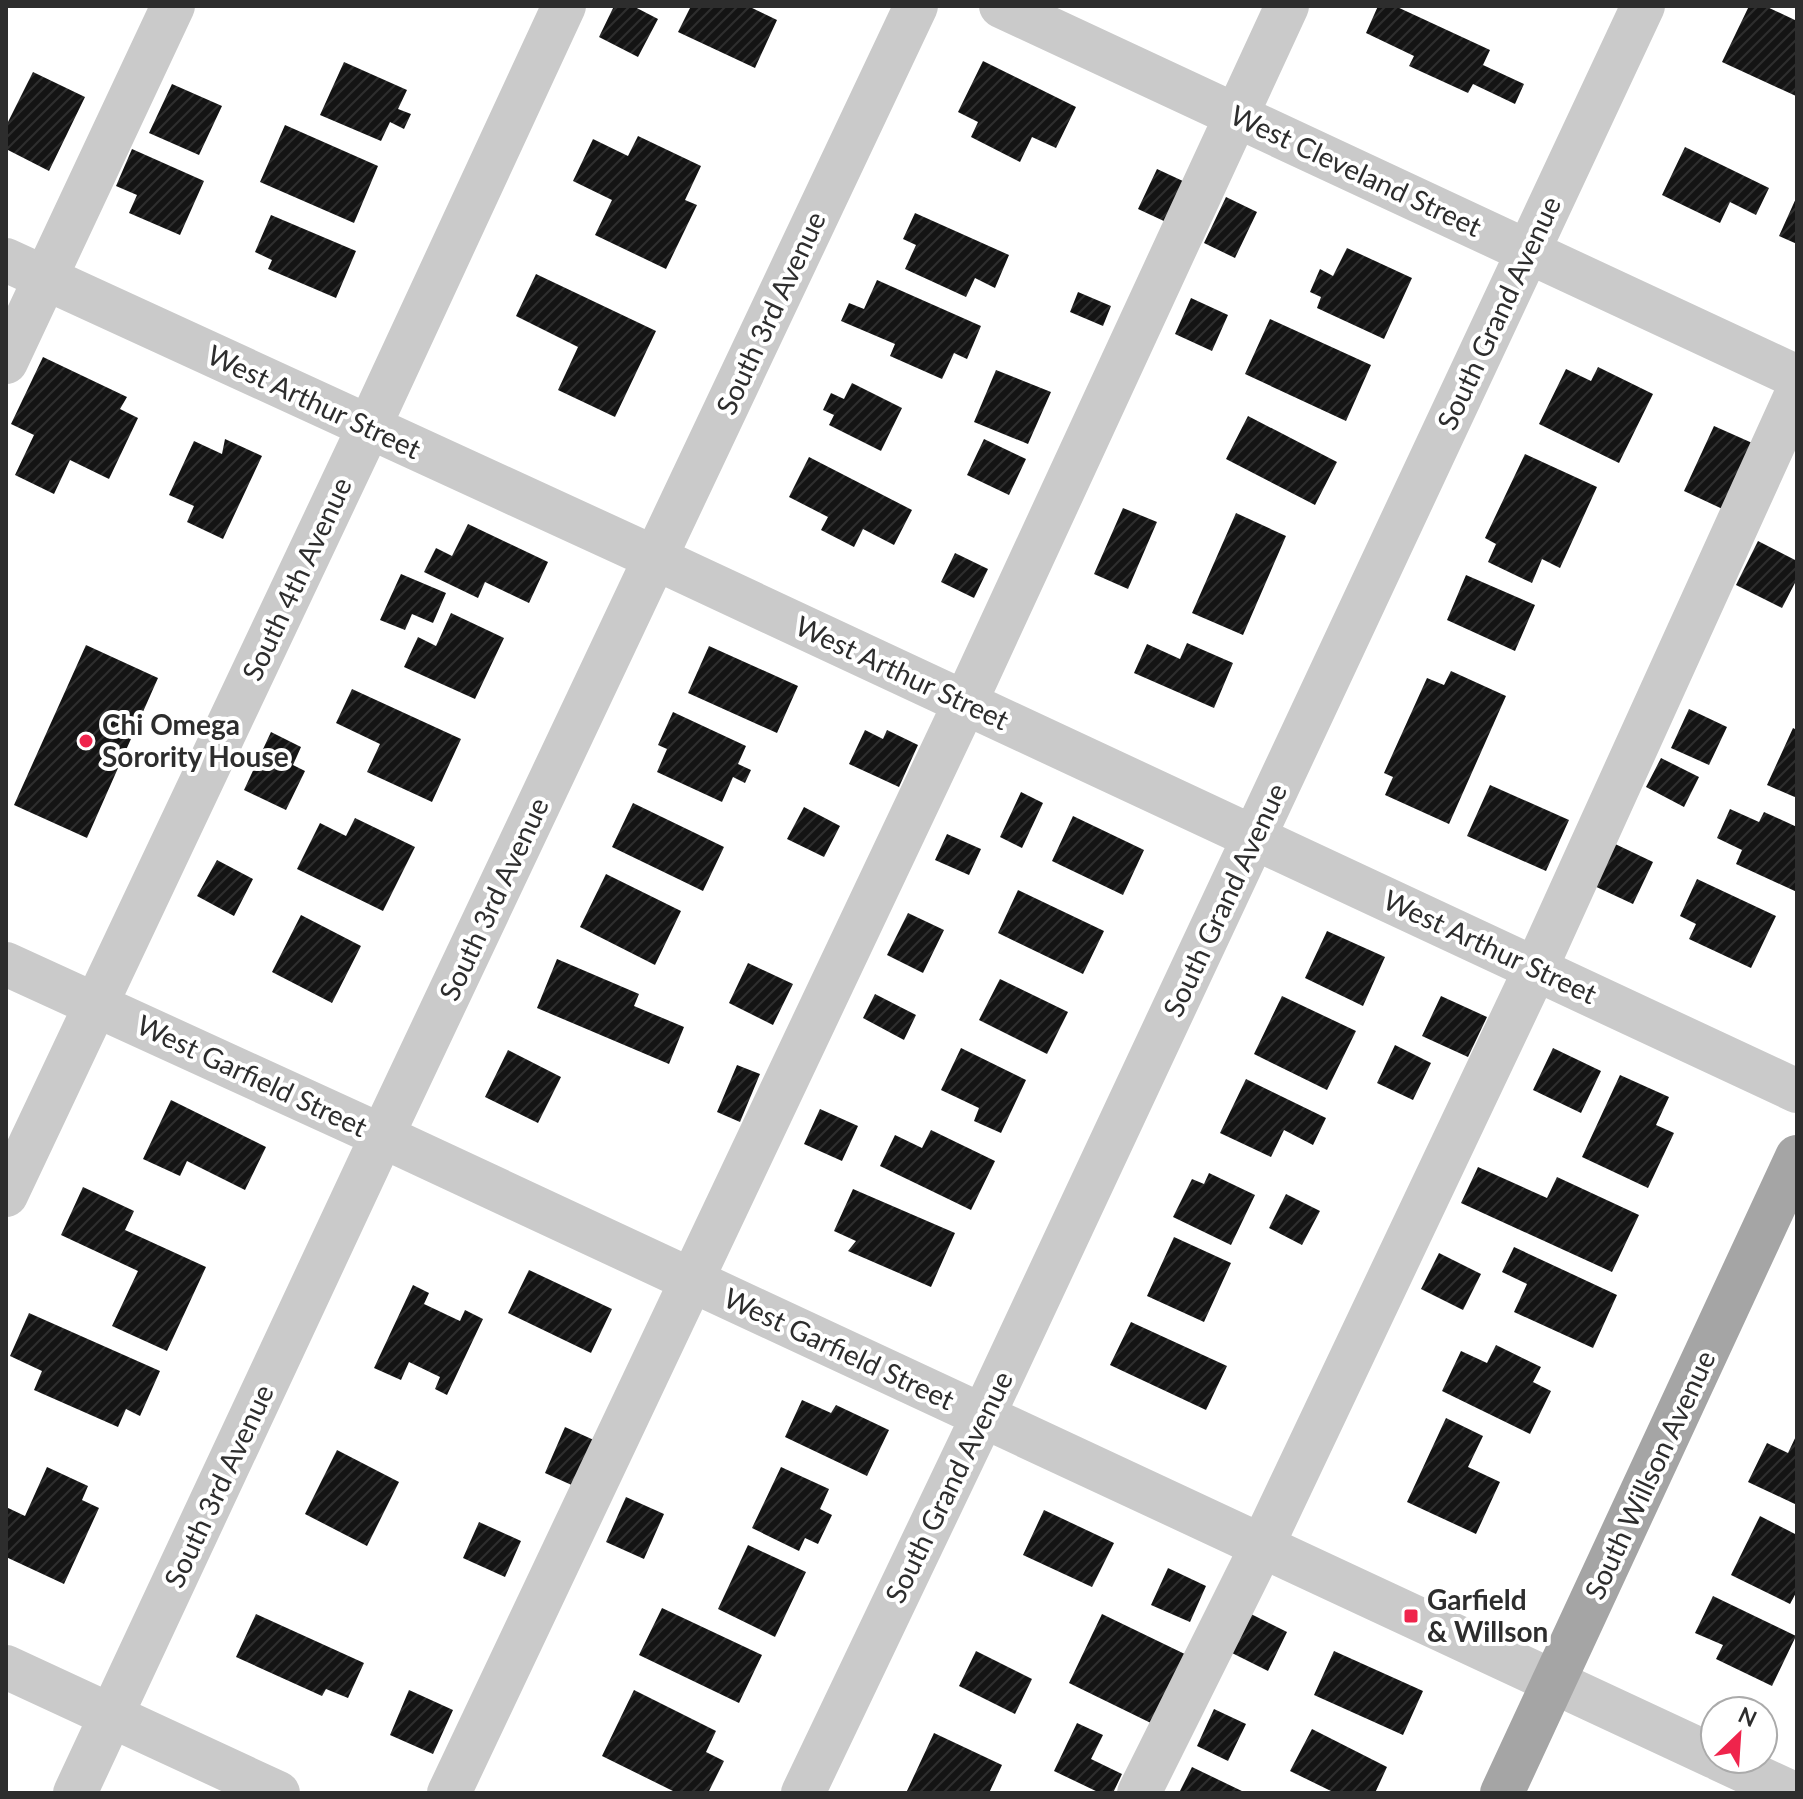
<svg xmlns="http://www.w3.org/2000/svg" width="1803" height="1799" font-family="Lato,sans-serif">
<style>
.building{fill:url(#building-hatch)}
.lines{fill:none;stroke-linecap:round;stroke-linejoin:round}
.minor{stroke:#cacaca;stroke-width:44}
.major{stroke:#a5a5a5;stroke-width:44}
.poi-dot{fill:#ef244c;stroke:#fff;stroke-width:3}
.labels{text-anchor:middle;stroke-width:8;stroke-linejoin:round;paint-order:stroke}
.street-label{font-size:28px;fill:#2d2d2d;stroke:#fff}
.poi-label{font-size:28px;font-weight:bold;fill:#2d2d2d;stroke:#fff;text-anchor:start}
</style>
<defs>
<pattern id="building-hatch" width="6" height="6" patternUnits="userSpaceOnUse" patternTransform="scale(2)"><rect width="6" height="6" fill="#141414"/><path d="M-1 1l2-2M0 6l6-6M5 7l2-2" fill="none" stroke="#2e2e2e"/></pattern>
</defs>
<rect width="100%" height="100%" fill="#fff"/>
<!-- building -->
<path class="building" d="M 614,6 L 633,6 L 658,19 L 638,57 L 599,37 Z
M 691,6 L 748,6 L 777,20 L 755,68 L 678,32 Z
M 1378,6 L 1395,6 L 1490,50 L 1483,65 L 1524,84 L 1515,104 L 1473,84 L 1468,93 L 1409,66 L 1414,56 L 1366,33 Z
M 1749,6 L 1765,6 L 1797,21 L 1796,96 L 1722,62 Z
M 983,61 L 1076,107 L 1056,148 L 1032,137 L 1020,162 L 971,137 L 978,122 L 958,112 Z
M 344,62 L 407,90 L 398,109 L 411,114 L 404,129 L 390,122 L 381,141 L 320,115 Z
M 33,72 L 85,97 L 49,171 L 6,149 L 6,126 Z
M 172,84 L 222,106 L 199,155 L 149,133 Z
M 285,125 L 378,166 L 354,223 L 260,182 Z
M 638,136 L 701,166 L 685,200 L 697,205 L 666,269 L 595,235 L 612,200 L 573,181 L 593,139 L 628,156 Z
M 1685,147 L 1769,188 L 1756,215 L 1730,202 L 1720,223 L 1662,195 Z
M 132,149 L 204,181 L 180,235 L 129,213 L 137,195 L 116,186 Z
M 1157,169 L 1185,182 L 1166,222 L 1138,209 Z
M 1797,196 L 1797,244 L 1779,236 Z
M 1226,197 L 1257,212 L 1235,258 L 1204,243 Z
M 915,213 L 1009,255 L 995,288 L 975,278 L 966,297 L 905,269 L 916,245 L 903,239 Z
M 271,215 L 356,251 L 336,298 L 268,269 L 272,260 L 255,252 Z
M 1347,248 L 1412,278 L 1384,339 L 1317,308 L 1321,297 L 1310,292 L 1320,269 L 1333,276 Z
M 536,274 L 656,331 L 615,417 L 558,390 L 578,347 L 516,316 Z
M 877,280 L 981,326 L 967,359 L 954,353 L 942,379 L 890,356 L 895,344 L 841,321 L 849,303 L 864,309 Z
M 1078,292 L 1111,306 L 1103,326 L 1070,312 Z
M 1191,298 L 1228,315 L 1212,351 L 1175,334 Z
M 1270,319 L 1371,365 L 1346,421 L 1245,374 Z
M 43,357 L 127,397 L 120,409 L 138,418 L 109,479 L 70,460 L 54,494 L 15,475 L 34,435 L 11,424 Z
M 1598,367 L 1653,394 L 1619,463 L 1539,424 L 1566,369 L 1591,381 Z
M 996,370 L 1051,392 L 1028,444 L 974,422 Z
M 852,383 L 902,408 L 881,451 L 829,425 L 834,415 L 823,410 L 831,393 L 844,399 Z
M 1248,416 L 1337,462 L 1315,505 L 1226,459 Z
M 1714,426 L 1759,446 L 1729,512 L 1684,491 Z
M 225,439 L 262,456 L 223,539 L 187,522 L 194,506 L 169,495 L 194,441 L 222,454 Z
M 984,439 L 1026,459 L 1009,495 L 967,475 Z
M 1525,454 L 1597,487 L 1560,568 L 1542,559 L 1532,583 L 1488,562 L 1496,544 L 1485,538 Z
M 809,457 L 912,510 L 894,545 L 863,529 L 854,547 L 821,530 L 828,517 L 789,497 Z
M 1123,508 L 1157,522 L 1128,589 L 1094,574 Z
M 1236,513 L 1286,536 L 1243,635 L 1192,613 Z
M 468,524 L 548,562 L 529,603 L 485,582 L 478,598 L 424,572 L 436,548 L 452,556 Z
M 1758,541 L 1797,561 L 1797,579 L 1782,608 L 1736,585 Z
M 955,553 L 988,569 L 974,598 L 941,582 Z
M 401,574 L 446,593 L 433,623 L 412,614 L 405,630 L 380,620 Z
M 1466,575 L 1535,605 L 1515,651 L 1447,620 Z
M 451,613 L 504,638 L 475,699 L 404,667 L 418,637 L 436,646 Z
M 1187,643 L 1233,663 L 1214,708 L 1134,673 L 1147,644 L 1180,659 Z
M 86,645 L 158,678 L 87,838 L 14,805 Z
M 709,646 L 798,686 L 777,733 L 688,693 Z
M 1451,671 L 1506,696 L 1449,824 L 1385,795 L 1393,777 L 1384,773 L 1427,678 L 1444,685 Z
M 352,689 L 461,739 L 432,802 L 367,772 L 380,744 L 336,723 Z
M 1689,709 L 1727,727 L 1709,765 L 1671,748 Z
M 673,712 L 746,746 L 738,764 L 751,770 L 745,783 L 733,777 L 722,802 L 657,772 L 667,749 L 658,745 Z
M 1793,728 L 1797,730 L 1797,798 L 1767,785 Z
M 865,730 L 883,739 L 887,730 L 918,745 L 899,787 L 849,764 Z
M 271,732 L 301,747 L 293,765 L 305,771 L 286,810 L 244,790 Z
M 1661,758 L 1699,777 L 1684,807 L 1646,787 Z
M 1490,785 L 1569,820 L 1546,871 L 1467,836 Z
M 1021,792 L 1043,803 L 1022,848 L 1000,837 Z
M 633,803 L 724,847 L 703,891 L 612,847 Z
M 804,807 L 840,826 L 824,857 L 787,839 Z
M 1730,809 L 1759,822 L 1764,812 L 1797,827 L 1797,892 L 1736,864 L 1742,850 L 1717,838 Z
M 1073,816 L 1144,850 L 1123,895 L 1052,861 Z
M 355,818 L 415,847 L 383,911 L 297,869 L 320,823 L 346,836 Z
M 947,834 L 981,849 L 969,875 L 935,860 Z
M 1611,842 L 1653,862 L 1633,904 L 1590,884 Z
M 217,860 L 253,879 L 234,916 L 197,896 Z
M 606,874 L 681,911 L 655,965 L 580,927 Z
M 1697,879 L 1776,916 L 1751,968 L 1689,939 L 1696,924 L 1680,916 Z
M 1018,890 L 1104,931 L 1083,974 L 998,933 Z
M 908,913 L 944,930 L 923,973 L 887,955 Z
M 301,915 L 361,946 L 332,1003 L 272,972 Z
M 1327,931 L 1385,957 L 1363,1006 L 1305,978 Z
M 557,959 L 639,994 L 634,1006 L 684,1027 L 669,1064 L 537,1008 Z
M 748,963 L 793,984 L 773,1025 L 729,1003 Z
M 1000,979 L 1068,1012 L 1047,1054 L 979,1020 Z
M 875,994 L 916,1015 L 904,1040 L 863,1018 Z
M 1282,996 L 1356,1031 L 1327,1090 L 1254,1054 Z
M 1441,996 L 1487,1017 L 1468,1057 L 1422,1036 Z
M 1395,1045 L 1431,1063 L 1413,1100 L 1377,1083 Z
M 961,1048 L 1026,1080 L 1001,1133 L 974,1121 L 979,1108 L 941,1090 Z
M 1553,1048 L 1601,1071 L 1581,1113 L 1533,1090 Z
M 508,1050 L 561,1077 L 538,1123 L 485,1097 Z
M 737,1065 L 760,1074 L 740,1122 L 717,1112 Z
M 1620,1075 L 1669,1097 L 1656,1125 L 1674,1133 L 1648,1188 L 1582,1157 Z
M 1246,1079 L 1326,1118 L 1313,1145 L 1284,1130 L 1271,1157 L 1220,1133 Z
M 171,1100 L 266,1147 L 245,1190 L 187,1161 L 180,1176 L 143,1159 Z
M 820,1109 L 858,1126 L 842,1161 L 804,1144 Z
M 931,1130 L 995,1161 L 971,1210 L 880,1166 L 895,1135 L 922,1148 Z
M 1478,1167 L 1547,1198 L 1557,1177 L 1639,1215 L 1612,1272 L 1461,1203 Z
M 1209,1173 L 1255,1195 L 1231,1245 L 1173,1217 L 1192,1179 L 1204,1184 Z
M 83,1187 L 134,1211 L 125,1230 L 206,1267 L 167,1351 L 112,1326 L 138,1271 L 61,1235 Z
M 853,1189 L 955,1233 L 931,1287 L 848,1251 L 856,1241 L 834,1231 Z
M 1286,1194 L 1320,1211 L 1302,1245 L 1269,1228 Z
M 1174,1237 L 1231,1263 L 1204,1322 L 1147,1296 Z
M 1514,1247 L 1617,1295 L 1593,1348 L 1514,1312 L 1527,1284 L 1502,1272 Z
M 1439,1253 L 1481,1274 L 1463,1310 L 1421,1289 Z
M 529,1270 L 612,1309 L 591,1353 L 508,1313 Z
M 413,1285 L 429,1293 L 424,1304 L 460,1321 L 465,1310 L 483,1319 L 447,1395 L 435,1389 L 440,1377 L 409,1362 L 401,1380 L 374,1368 Z
M 29,1313 L 160,1371 L 140,1416 L 126,1409 L 118,1427 L 34,1390 L 42,1371 L 10,1356 Z
M 1131,1322 L 1227,1366 L 1206,1410 L 1110,1365 Z
M 1496,1345 L 1541,1367 L 1533,1382 L 1551,1391 L 1530,1434 L 1442,1391 L 1461,1351 L 1487,1363 Z
M 802,1400 L 831,1413 L 836,1405 L 889,1430 L 867,1476 L 785,1437 Z
M 1446,1418 L 1483,1436 L 1468,1467 L 1500,1482 L 1476,1534 L 1407,1502 Z
M 565,1427 L 596,1441 L 576,1487 L 545,1473 Z
M 1797,1434 L 1797,1505 L 1748,1482 L 1767,1443 L 1788,1453 Z
M 337,1450 L 399,1482 L 367,1546 L 305,1514 Z
M 47,1467 L 88,1486 L 82,1500 L 99,1508 L 64,1584 L 6,1557 L 6,1507 L 25,1516 Z
M 781,1467 L 829,1489 L 820,1509 L 832,1515 L 818,1544 L 805,1538 L 799,1551 L 752,1528 Z
M 626,1497 L 664,1514 L 644,1559 L 606,1542 Z
M 1044,1510 L 1114,1543 L 1092,1587 L 1023,1555 Z
M 1760,1516 L 1797,1535 L 1797,1591 L 1790,1604 L 1731,1575 Z
M 479,1522 L 521,1541 L 505,1577 L 463,1558 Z
M 748,1545 L 806,1572 L 775,1637 L 718,1609 Z
M 1168,1568 L 1206,1586 L 1190,1622 L 1151,1605 Z
M 1713,1596 L 1796,1636 L 1772,1686 L 1716,1659 L 1723,1645 L 1695,1633 Z
M 662,1608 L 762,1655 L 739,1703 L 639,1655 Z
M 1247,1612 L 1287,1632 L 1268,1671 L 1228,1651 Z
M 256,1614 L 364,1663 L 348,1698 L 326,1689 L 322,1696 L 236,1657 Z
M 1102,1614 L 1193,1658 L 1159,1727 L 1069,1683 Z
M 976,1651 L 1032,1679 L 1015,1714 L 959,1686 Z
M 1334,1651 L 1423,1691 L 1403,1735 L 1314,1695 Z
M 409,1690 L 453,1710 L 433,1754 L 390,1735 Z
M 634,1690 L 716,1731 L 706,1752 L 724,1761 L 708,1793 L 677,1793 L 602,1756 Z
M 1214,1709 L 1246,1724 L 1228,1761 L 1197,1746 Z
M 1077,1723 L 1103,1735 L 1091,1759 L 1122,1774 L 1113,1793 L 1100,1793 L 1054,1771 Z
M 1312,1729 L 1387,1767 L 1375,1793 L 1335,1793 L 1290,1771 Z
M 934,1733 L 1002,1765 L 989,1793 L 906,1793 Z
M 1192,1767 L 1246,1793 L 1179,1793 Z"/>
<g class="lines">
<!-- minor -->
<path class="minor" d="M 1001,6 L 1797,377
M 6,260 L 655,558 L 1797,1091
M 6,362 L 173,6
M 6,964 L 382,1136 L 1715,1757
M 6,1195 L 369,427 L 564,6
M 6,1667 L 278,1793
M 1719,1759 L 1792,1793
M 75,1793 L 382,1136 L 916,6
M 449,1793 L 965,703 L 1287,6
M 803,1793 L 983,1416 L 1643,6
M 1139,1793 L 1262,1546 L 1536,968 L 1797,393"/>
<!-- major -->
<path class="major" d="M 1502,1793 L 1797,1157"/>
</g>
<!-- markers -->
<g class="poi-dot">
<circle cx="86" cy="741" r="8"/>
<rect x="1403" y="1608" width="16" height="16" rx="4"/>
</g>
<g class="labels">
<!-- street labels -->
<g class="street-label">
<text transform="translate(1356 171) rotate(25)" y="10">West Cleveland Street</text>
<text transform="translate(771 313) rotate(-65)" y="10">South 3rd Avenue</text>
<text transform="translate(1499 313) rotate(-65)" y="10">South Grand Avenue</text>
<text transform="translate(314 402) rotate(25)" y="10">West Arthur Street</text>
<text transform="translate(297 579) rotate(-65)" y="10">South 4th Avenue</text>
<text transform="translate(902 673) rotate(25)" y="10">West Arthur Street</text>
<text transform="translate(494 899) rotate(-65)" y="10">South 3rd Avenue</text>
<text transform="translate(1225 900) rotate(-65)" y="10">South Grand Avenue</text>
<text transform="translate(1490 947) rotate(25)" y="10">West Arthur Street</text>
<text transform="translate(252 1076) rotate(25)" y="10">West Garfield Street</text>
<text transform="translate(839 1349) rotate(25)" y="10">West Garfield Street</text>
<text transform="translate(1650 1475) rotate(-65)" y="10">South Willson Avenue</text>
<text transform="translate(219 1486) rotate(-65)" y="10">South 3rd Avenue</text>
<text transform="translate(949 1487) rotate(-64)" y="10">South Grand Avenue</text>
</g>
<!-- poi labels -->
<g class="poi-label">
<text x="102" y="735">Chi Omega<tspan x="102" dy="32">Sorority House</tspan></text>
<text x="1427" y="1610">Garfield<tspan x="1427" dy="32">&amp; Willson</tspan></text>
</g>
</g>
<!-- border -->
<rect width="1803" height="1799" fill="none" stroke="#2d2d2d" stroke-width="16"/>
<!-- north arrow -->
<g transform="translate(1739 1735) rotate(25)"><circle r="38" fill="#ffffff" stroke="#ababab" stroke-width="2"/>
<path d="M0-6L14 30L0 20L-14 30Z" fill="#ef244c"/>
<text y="-12" font-size="22" font-weight="bold" text-anchor="middle" fill="#2d2d2d">N</text>
</g>
</svg>
